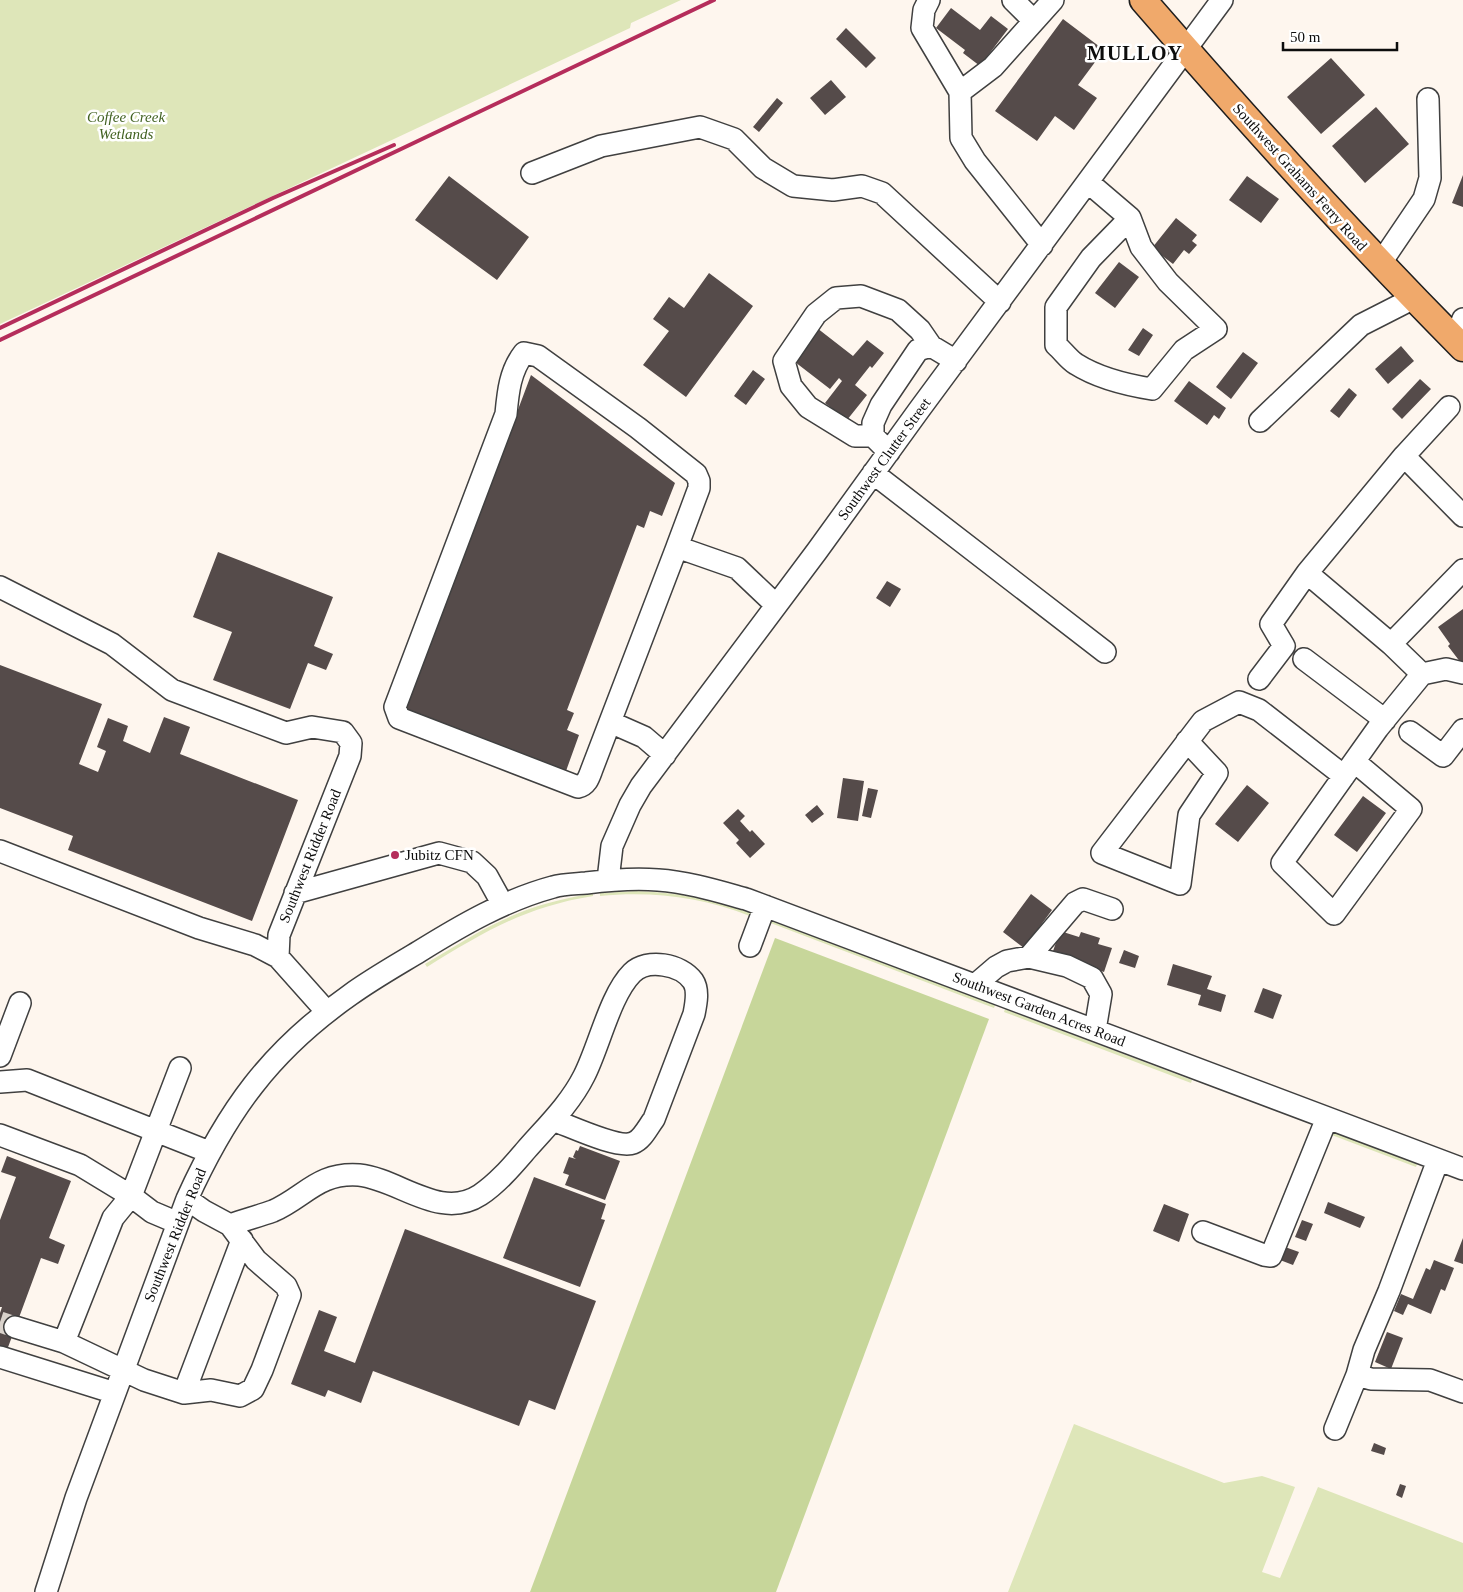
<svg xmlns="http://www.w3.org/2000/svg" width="1463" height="1592" font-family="Georgia,serif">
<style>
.green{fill:#dee6b9}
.forest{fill:#c7d69a}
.building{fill:#554b4a}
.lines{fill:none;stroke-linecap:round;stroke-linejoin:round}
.minor-tunnel{stroke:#dad3cc;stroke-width:21;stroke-dasharray:21 11;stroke-linecap:butt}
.minor-casing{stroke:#404040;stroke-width:24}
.major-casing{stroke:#1e1e1e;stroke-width:29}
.minor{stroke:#fff;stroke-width:21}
.major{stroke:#f0a96b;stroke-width:26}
.rail{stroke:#b52d5b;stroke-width:4}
.poi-dot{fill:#b52d5b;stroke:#fff;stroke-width:2}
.labels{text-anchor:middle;stroke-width:5;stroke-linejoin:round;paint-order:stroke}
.park-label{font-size:15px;font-style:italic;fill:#416121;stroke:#fff}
.street-label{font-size:15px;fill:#0d0d0d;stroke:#fff}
.poi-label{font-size:15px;fill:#0d0d0d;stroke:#fff;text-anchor:start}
.district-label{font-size:20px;font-weight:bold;letter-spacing:1px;fill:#0d0d0d;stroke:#fff}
</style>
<rect width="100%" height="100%" fill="#fef6ee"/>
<!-- green -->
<path class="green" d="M 0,0 L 681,0 L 631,23 L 630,28 L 0,324 Z
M 636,891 C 676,892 713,899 751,913 L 750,916 C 701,897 652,891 600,896 L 600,893 Z
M 593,893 L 593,896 C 525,907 484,932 427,967 L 425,964 C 451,949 476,932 503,920 C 531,906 562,899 593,893 Z
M 769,920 L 995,1005 L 994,1008 L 768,922 Z
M 1005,1009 L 1192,1080 L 1191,1083 L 1004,1012 Z
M 1331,1131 L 1417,1164 L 1416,1167 L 1329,1134 Z
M 1074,1424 L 1224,1483 L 1262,1476 L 1295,1487 L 1262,1572 L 1280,1578 L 1318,1487 L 1463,1543 L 1463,1592 L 1008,1592 Z"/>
<!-- forest -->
<path class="forest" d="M 775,938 L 989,1019 L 776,1592 L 530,1592 Z"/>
<!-- building -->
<path class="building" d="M 951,8 L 980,30 L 991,16 L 1008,29 L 980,66 L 963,53 L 965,50 L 936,28 Z
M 1063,19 L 1104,50 L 1078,85 L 1097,98 L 1074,130 L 1055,116 L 1037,141 L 995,111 Z
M 846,28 L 876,58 L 866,68 L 836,39 Z
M 1331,58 L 1365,95 L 1321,134 L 1287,97 Z
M 831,80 L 846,97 L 825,115 L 810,98 Z
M 777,98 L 783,103 L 759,132 L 753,127 Z
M 1376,107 L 1409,144 L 1365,183 L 1332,146 Z
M 1463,175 L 1463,207 L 1452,203 Z
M 449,176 L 529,237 L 497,280 L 415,220 Z
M 1247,176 L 1279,199 L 1261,223 L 1229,200 Z
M 1176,218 L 1197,235 L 1192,241 L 1197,245 L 1189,254 L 1184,250 L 1173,264 L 1152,248 Z
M 1119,262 L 1139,277 L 1115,308 L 1095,293 Z
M 709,273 L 753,306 L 686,397 L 643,365 L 669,331 L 653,319 L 669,297 L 684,308 Z
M 817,328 L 853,356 L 867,340 L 884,353 L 872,368 L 870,366 L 855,385 L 867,395 L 847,420 L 825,403 L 842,381 L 839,378 L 830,389 L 795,362 L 810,343 L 807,341 Z
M 1143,328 L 1153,335 L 1139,356 L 1128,350 Z
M 1401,346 L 1414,361 L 1388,384 L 1375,369 Z
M 1243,352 L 1258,363 L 1231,399 L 1216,387 Z
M 753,370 L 765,379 L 746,405 L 734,396 Z
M 531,375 L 675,483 L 662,516 L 650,511 L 644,528 L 637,525 L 567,710 L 574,713 L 567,730 L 579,735 L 566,771 L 405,710 Z
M 1420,379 L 1431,389 L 1402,419 L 1392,409 Z
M 1189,381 L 1226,408 L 1219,419 L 1214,415 L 1207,425 L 1174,401 Z
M 1349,388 L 1357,395 L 1339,418 L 1330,411 Z
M 218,552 L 333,597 L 314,646 L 333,654 L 326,670 L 308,663 L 290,709 L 213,680 L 232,632 L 193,617 Z
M 887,581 L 901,589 L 890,607 L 876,598 Z
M 1463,609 L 1463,661 L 1461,663 L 1448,646 L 1450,644 L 1438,627 Z
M 0,665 L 102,704 L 79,764 L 98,772 L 106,751 L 97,747 L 108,718 L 128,726 L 123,741 L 150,753 L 164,717 L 190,727 L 180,754 L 298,800 L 252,921 L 68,850 L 73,836 L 0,808 Z
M 843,778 L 864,781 L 858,821 L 837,818 Z
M 1247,785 L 1269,803 L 1238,842 L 1215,824 Z
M 868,788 L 878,790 L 871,818 L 862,816 Z
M 1363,796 L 1386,813 L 1357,852 L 1334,835 Z
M 817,805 L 824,814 L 812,823 L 805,815 Z
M 738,809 L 745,816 L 740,821 L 750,832 L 752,830 L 765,844 L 750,858 L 736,843 L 739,840 L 723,823 Z
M 1031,894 L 1052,910 L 1024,948 L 1003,932 Z
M 1060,931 L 1079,937 L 1081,932 L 1100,938 L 1098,944 L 1112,948 L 1104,972 L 1052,954 Z
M 1124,950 L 1139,956 L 1135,968 L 1119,963 Z
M 1173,964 L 1212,976 L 1207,989 L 1226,995 L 1221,1012 L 1198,1005 L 1201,995 L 1167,985 Z
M 1263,988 L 1282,995 L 1273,1019 L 1254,1012 Z
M 580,1146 L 620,1161 L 605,1200 L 565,1185 L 569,1175 L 563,1173 L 569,1157 L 576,1159 L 573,1157 L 576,1150 L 578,1151 Z
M 7,1156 L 71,1181 L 49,1238 L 65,1245 L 58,1264 L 41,1258 L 7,1350 L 0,1347 L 0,1313 L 2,1307 L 0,1307 L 0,1220 L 16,1177 L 1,1172 Z
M 534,1177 L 606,1204 L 601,1219 L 605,1220 L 580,1287 L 503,1258 Z
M 1328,1202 L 1365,1217 L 1360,1228 L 1324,1213 Z
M 1164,1204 L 1189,1214 L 1179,1242 L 1153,1231 Z
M 1302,1220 L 1313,1224 L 1306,1241 L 1295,1237 Z
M 405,1229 L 596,1301 L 555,1410 L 529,1400 L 519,1426 L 373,1371 L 361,1403 L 328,1390 L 325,1397 L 291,1384 L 319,1310 L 337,1317 L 324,1351 L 355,1363 Z
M 1463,1238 L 1463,1264 L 1454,1261 Z
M 1285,1247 L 1299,1252 L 1293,1265 L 1280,1260 Z
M 1434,1260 L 1454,1268 L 1445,1291 L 1441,1289 L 1431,1314 L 1408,1304 L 1403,1315 L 1394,1311 L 1401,1294 L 1413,1299 L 1426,1268 L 1430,1270 Z
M 1387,1332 L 1403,1338 L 1391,1369 L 1375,1362 Z
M 1374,1443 L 1386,1448 L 1384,1455 L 1371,1451 Z
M 1400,1484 L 1406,1486 L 1402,1498 L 1396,1495 Z"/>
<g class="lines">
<!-- minor-tunnel -->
<path class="minor-tunnel" d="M 0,1322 L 15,1327"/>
<defs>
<path id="minor" d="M 929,0 L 924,10 L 922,28 L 960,92 L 961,138 L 975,161 L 1042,245
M 1013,0 L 1034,21
M 960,92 L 993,67 L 1053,0
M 532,173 L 601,146 L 700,127 L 734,139 L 763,168 L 793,186 L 833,190 L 862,186 L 882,193 L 1000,302
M 1089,183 L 1130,218 L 1141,247 L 1168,282 L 1216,329 L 1184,350 L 1152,389 C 1127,385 1098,378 1076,364 C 1069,360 1063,351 1056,345 L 1056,307 L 1091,258 L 1130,218
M 1380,264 L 1424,199 L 1430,178 L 1428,99
M 1455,340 L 1463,319
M 1260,421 L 1361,325 L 1414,298
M 873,436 L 873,423 L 881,405 L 918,350 L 931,346
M 889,452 L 873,436 L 855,436 L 808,407 L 791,386 L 784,361 L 816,314 L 836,298 L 861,296 L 898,310 L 920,330 L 931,346 L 956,361
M 1404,456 L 1449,407
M 873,473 L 1105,652
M 677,547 L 592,769 C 589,777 587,785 578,787 L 399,718 L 395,707 L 506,414 C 508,392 510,371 524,353 L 538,356 L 638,428 L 696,474 L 699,481 L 699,488 L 677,547 L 737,568 L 776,605
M 0,587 L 112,644 L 172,690 L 286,733 L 312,727 L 343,732 L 351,743 L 350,756 L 279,935 L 278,957
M 1391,644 L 1463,570
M 1304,659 L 1385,720
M 1422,674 L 1391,644 L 1307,573 L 1404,456 L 1463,516
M 1259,679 L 1284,646 L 1271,624 L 1307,573
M 610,722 L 644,737 L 665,755
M 1410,732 L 1443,756 L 1463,730
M 1187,741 L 1217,773 L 1189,815 L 1180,884 L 1102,853 L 1203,721 L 1239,702 L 1259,710 L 1344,776
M 1355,762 L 1411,809 L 1334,914 L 1282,863 L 1378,728 L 1422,674 L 1446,669 L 1463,673
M 0,851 L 199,928 L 255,945 L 278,957 L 327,1012
M 608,880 L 612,846 L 630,805 L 641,786 L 817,551 L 919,410 L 1222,0
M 295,893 L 439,853 L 472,862 L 487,876 L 503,905
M 750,946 L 765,906
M 1029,957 L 1075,903 L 1083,899 L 1112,909
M 975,985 L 996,967 L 1007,961 L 1029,957 L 1067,966 L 1092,978 L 1101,994 L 1095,1030
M 0,1056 L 20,1003
M 0,1082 L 27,1080 L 209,1152
M 0,1135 L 80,1165 L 131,1196 L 180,1068
M 1438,1160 L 1389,1291 L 1364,1350 L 1357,1375 L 1371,1379 L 1430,1380 L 1463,1392
M 178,1223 L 152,1212 L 131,1196 L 113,1218 L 64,1342 L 144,1380 L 184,1393 L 211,1390 L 240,1396 L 253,1389 L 262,1370 L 290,1295 L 286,1286 L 256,1260 L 230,1225 L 204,1211 L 187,1199
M 230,1225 C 244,1220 259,1216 273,1211 C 305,1197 318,1172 359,1175 C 399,1179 440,1221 480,1195 C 498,1183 513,1165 526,1150 C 547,1126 570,1104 584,1076 C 599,1047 610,995 632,973 C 647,958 681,964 693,981 C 699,990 696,1004 694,1014 L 654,1119 C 648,1127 642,1140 633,1143 C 618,1149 570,1126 553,1120
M 1203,1232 L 1264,1255 L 1271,1256 L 1327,1118
M 15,1327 L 64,1342
M 0,1357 L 115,1393
M 184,1393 L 242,1240
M 1335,1429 L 1357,1375
M 46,1592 L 76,1498 L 187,1199 C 227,1111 270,1051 350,995 C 372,979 397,965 420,951 C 462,925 505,900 553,887 C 563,884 575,884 586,883 C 610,880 634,878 658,880 C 688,882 717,891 746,899 L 1463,1169"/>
<path id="major" d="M 1143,0 C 1246,119 1352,236 1463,348"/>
</defs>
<!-- minor casing -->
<use href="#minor" class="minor-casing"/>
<!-- major casing -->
<use href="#major" class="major-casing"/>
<!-- minor -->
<use href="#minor" class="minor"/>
<!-- major -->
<use href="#major" class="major"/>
<!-- rail -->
<path class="rail" d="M 0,328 L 273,198 L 394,145
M 0,340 L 714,0"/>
</g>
<!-- markers -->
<circle class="poi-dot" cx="395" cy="855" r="5"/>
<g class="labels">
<!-- park labels -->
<g class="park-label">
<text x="126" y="122">Coffee Creek<tspan x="126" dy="17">Wetlands</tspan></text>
</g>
<!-- street labels -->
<g class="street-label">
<text transform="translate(1300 177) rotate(48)" y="5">Southwest Grahams Ferry Road</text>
<text transform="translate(884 459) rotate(-54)" y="5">Southwest Clutter Street</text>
<text transform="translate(310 856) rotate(-68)" y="5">Southwest Ridder Road</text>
<text transform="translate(1039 1009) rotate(21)" y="5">Southwest Garden Acres Road</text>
<text transform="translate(175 1235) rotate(-68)" y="5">Southwest Ridder Road</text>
</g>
<!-- poi labels -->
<g class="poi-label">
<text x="405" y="860">Jubitz CFN</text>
</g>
<!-- district labels -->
<g class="district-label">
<text x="1135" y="60">MULLOY</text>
</g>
</g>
<!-- scale -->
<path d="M1283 42v8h114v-8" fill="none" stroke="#0d0d0d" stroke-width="2.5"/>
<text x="1290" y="42" font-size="15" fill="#0d0d0d" stroke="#ffffff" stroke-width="4" paint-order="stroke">50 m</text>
</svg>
